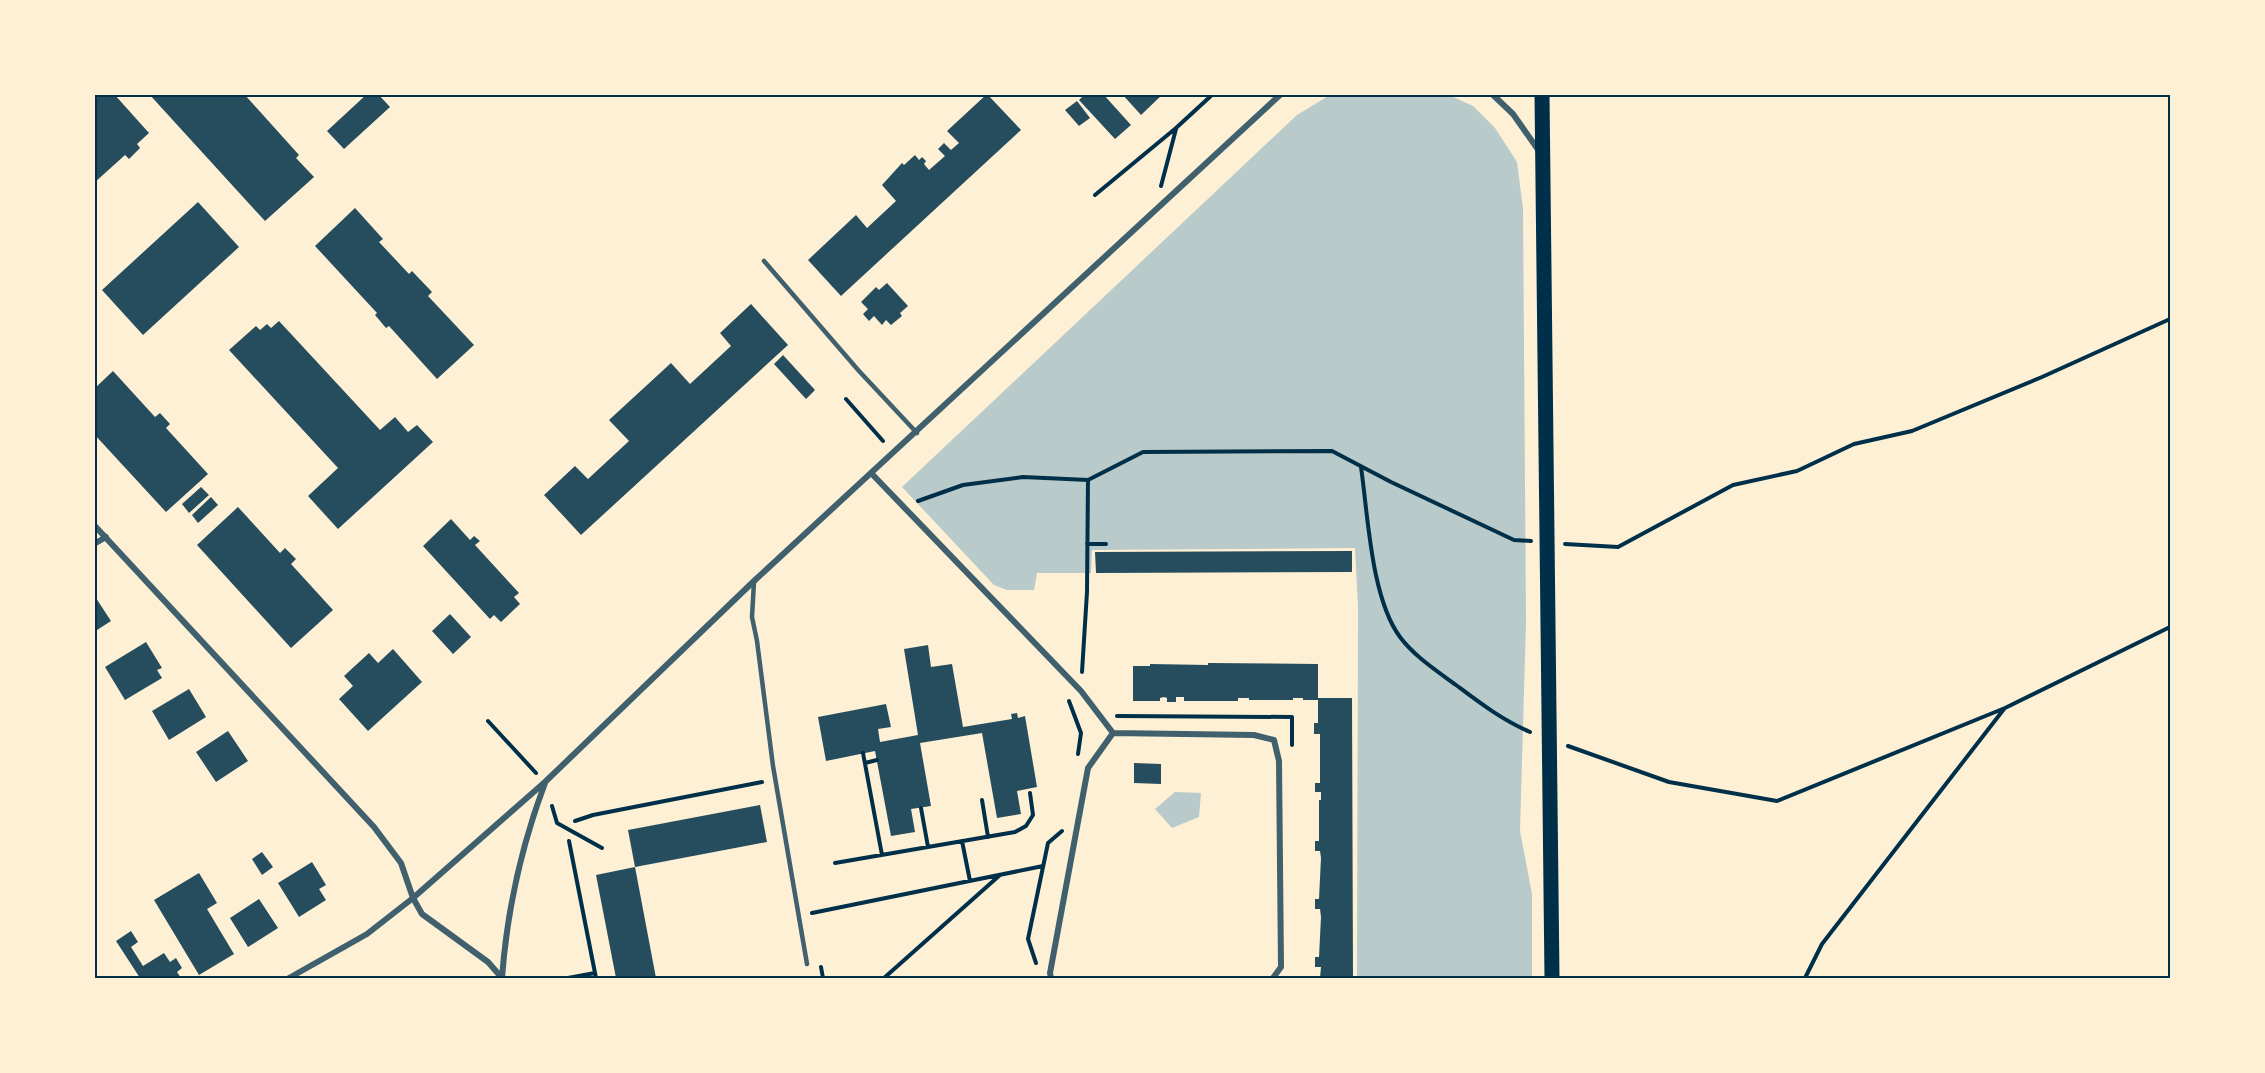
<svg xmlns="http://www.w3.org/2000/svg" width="2265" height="1073" font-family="Inter,sans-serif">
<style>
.green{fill:#b9caca}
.building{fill:#264d5e}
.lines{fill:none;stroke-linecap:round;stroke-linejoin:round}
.path{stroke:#003049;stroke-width:4}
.service{stroke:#3f606c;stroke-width:4.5}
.minor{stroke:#3f606c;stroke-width:6}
.primary{stroke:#003049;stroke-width:15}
.neatline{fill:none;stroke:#003049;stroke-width:2}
</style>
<rect width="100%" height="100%" fill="#fdf0d5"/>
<!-- green -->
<path class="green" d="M 1330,95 L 1449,95 L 1473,106 L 1495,128 L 1517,162 L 1523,209 L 1526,622 L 1520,831 L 1532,894 L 1532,978 L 1357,978 L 1358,607 L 1355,548 L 1092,550 L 1091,573 L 1037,573 L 1034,590 L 1007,590 L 994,585 L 902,487 L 1297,115 Z
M 1175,792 L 1201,793 L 1199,817 L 1172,828 L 1155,809 Z"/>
<!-- building -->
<path class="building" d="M 94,94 L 114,94 L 149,133 L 137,144 L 140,148 L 129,159 L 125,155 L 94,183 Z
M 149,94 L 244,94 L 299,155 L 296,158 L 314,177 L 265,221 Z
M 367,94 L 378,94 L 390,107 L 344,149 L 327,131 Z
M 987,94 L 1021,130 L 841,296 L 808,260 L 856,215 L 867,228 L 896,201 L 882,185 L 902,163 L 904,165 L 915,155 L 919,160 L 922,157 L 926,161 L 924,164 L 929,170 L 945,156 L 938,149 L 944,143 L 951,150 L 959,143 L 947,131 Z
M 1085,94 L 1103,94 L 1131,125 L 1115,139 L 1079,100 Z
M 1122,94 L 1163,94 L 1141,115 Z
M 1077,101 L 1090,118 L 1079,126 L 1065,110 Z
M 198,202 L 239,247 L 143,335 L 102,290 Z
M 355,208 L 383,239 L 379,242 L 409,274 L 412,271 L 432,292 L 428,296 L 474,345 L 437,379 L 389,326 L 386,328 L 375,315 L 377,313 L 315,246 Z
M 887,283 L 908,306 L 900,313 L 902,316 L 891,325 L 886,320 L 882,325 L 874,316 L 869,321 L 863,314 L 868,309 L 861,302 L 876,287 L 879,290 Z
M 751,304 L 788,345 L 581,535 L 544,495 L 575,466 L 588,479 L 629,441 L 609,420 L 671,363 L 690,384 L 731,346 L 720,333 Z
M 279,321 L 380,430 L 395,417 L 408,432 L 417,425 L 433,442 L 338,529 L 308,496 L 338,468 L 229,350 L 256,326 L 260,330 L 267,324 L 271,328 Z
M 783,355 L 815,390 L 806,399 L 774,364 Z
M 113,371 L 155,417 L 160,413 L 170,424 L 166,428 L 208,474 L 166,512 L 94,434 L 94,389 Z
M 201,487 L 209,495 L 189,513 L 182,504 Z
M 211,497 L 218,505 L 198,523 L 192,515 Z
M 238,507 L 280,553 L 285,548 L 296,559 L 291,564 L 333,610 L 291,648 L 197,545 Z
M 451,519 L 470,540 L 474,536 L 480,541 L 475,545 L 519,593 L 514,597 L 520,604 L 501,622 L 494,615 L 490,619 L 423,546 Z
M 1352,551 L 1352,572 L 1096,573 L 1095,552 Z
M 94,595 L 111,621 L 94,632 Z
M 450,614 L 471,637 L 453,654 L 432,631 Z
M 146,642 L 162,668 L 157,670 L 162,678 L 125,700 L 105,667 Z
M 928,645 L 931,667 L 952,664 L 963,727 L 1012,719 L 1011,714 L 1017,713 L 1018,718 L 1025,716 L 1037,787 L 1017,791 L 1021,814 L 997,818 L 982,733 L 920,743 L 931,806 L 911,809 L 915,832 L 891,836 L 875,751 L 826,761 L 818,717 L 886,704 L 891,727 L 878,729 L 880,742 L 918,735 L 904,649 Z
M 393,649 L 422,682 L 368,731 L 339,699 L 353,686 L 344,676 L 369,653 L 378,663 Z
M 1208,663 L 1318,664 L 1318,698 L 1352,698 L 1353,978 L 1320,978 L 1321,967 L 1315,967 L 1315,957 L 1319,957 L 1321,917 L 1320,909 L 1315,909 L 1315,899 L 1319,899 L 1321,858 L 1320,851 L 1315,851 L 1315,841 L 1319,841 L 1319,800 L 1321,800 L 1321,792 L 1315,792 L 1315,783 L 1320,783 L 1320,734 L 1314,734 L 1314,723 L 1318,723 L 1318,700 L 1303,700 L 1303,698 L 1293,698 L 1293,700 L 1249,700 L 1249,698 L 1238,698 L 1238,701 L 1184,701 L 1184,697 L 1176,697 L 1176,702 L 1167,702 L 1167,698 L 1164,697 L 1160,698 L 1160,701 L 1133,701 L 1133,666 L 1150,666 L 1150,664 L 1208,665 Z
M 189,689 L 206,717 L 169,740 L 152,711 Z
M 228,731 L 248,761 L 216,782 L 196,752 Z
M 1134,763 L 1161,764 L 1161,784 L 1134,783 Z
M 760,805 L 767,842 L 635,867 L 628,830 Z
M 262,852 L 273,867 L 262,875 L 252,859 Z
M 312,862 L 326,885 L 319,889 L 326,900 L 299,917 L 278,883 Z
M 635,867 L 656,978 L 616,978 L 596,875 Z
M 199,873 L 217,903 L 207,909 L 234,954 L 199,975 L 154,900 Z
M 259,899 L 278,928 L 248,947 L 230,918 Z
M 131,931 L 138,942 L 131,947 L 143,966 L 164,953 L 170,962 L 176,958 L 182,968 L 177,972 L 181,978 L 140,978 L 116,941 Z"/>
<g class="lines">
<!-- path -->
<path class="path" d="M 1161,186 L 1176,129
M 1095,195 L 1176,128 L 1213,94
M 846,399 L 883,441
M 1361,467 C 1368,515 1371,598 1400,637 C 1414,656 1437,671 1456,685 C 1480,703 1502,720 1530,732
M 918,501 L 963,485 L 1023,477 L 1088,480 L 1143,452 L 1332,451 L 1391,482 L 1514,540 L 1531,541
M 1087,544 L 1106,544
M 1565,544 L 1618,547 L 1733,485 L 1797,471 L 1854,444 L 1912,431 L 2042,377 L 2170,319
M 1082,672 L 1087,592 L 1088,480
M 1069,701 L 1081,733 L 1078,754
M 1117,716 L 1292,717 L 1292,745
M 488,721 L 536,773
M 1568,746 L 1669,782 L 1777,801 L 2005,708 L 2170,627
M 863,753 L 882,855
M 865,763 L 877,760
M 982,800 L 988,837
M 552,806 L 557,823 L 602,848
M 921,808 L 928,847
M 575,821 L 593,815 L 762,782
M 569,841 L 596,978
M 962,841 L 970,881
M 835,863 L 1015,832 L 1026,826 L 1033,815 L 1030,793
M 812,913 L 1043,866
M 1036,963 L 1028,939 L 1048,843 L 1062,831
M 821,967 L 823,978
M 568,978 L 595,973
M 884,978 L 1000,875
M 1805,978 L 1822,944 L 2004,709"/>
<!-- service -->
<path class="service" d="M 764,261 L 859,371 L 917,433
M 754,582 L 752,617 L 757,641 L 773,766 L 807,964"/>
<!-- minor -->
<path class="minor" d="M 1492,94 L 1513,114 L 1539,151
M 872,474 L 1081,691 L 1113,733
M 94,525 L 374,827 L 401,863 L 413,898 L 422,914 L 488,962 L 502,978
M 94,544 L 106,537
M 1113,733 L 1254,735 L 1274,740 L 1279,761 L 1281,967 L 1273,978
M 289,978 L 367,934 L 413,898 L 545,782 L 754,581 L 1281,94
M 502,978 C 507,910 521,847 545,783
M 1051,978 L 1050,973 L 1088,768 L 1113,733"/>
<!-- primary -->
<path class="primary" d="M 1542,94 L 1552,978"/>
</g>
<!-- border -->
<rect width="2265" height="1073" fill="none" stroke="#fdf0d5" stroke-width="192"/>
<rect x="96" y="96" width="2073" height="881" class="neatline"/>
</svg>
